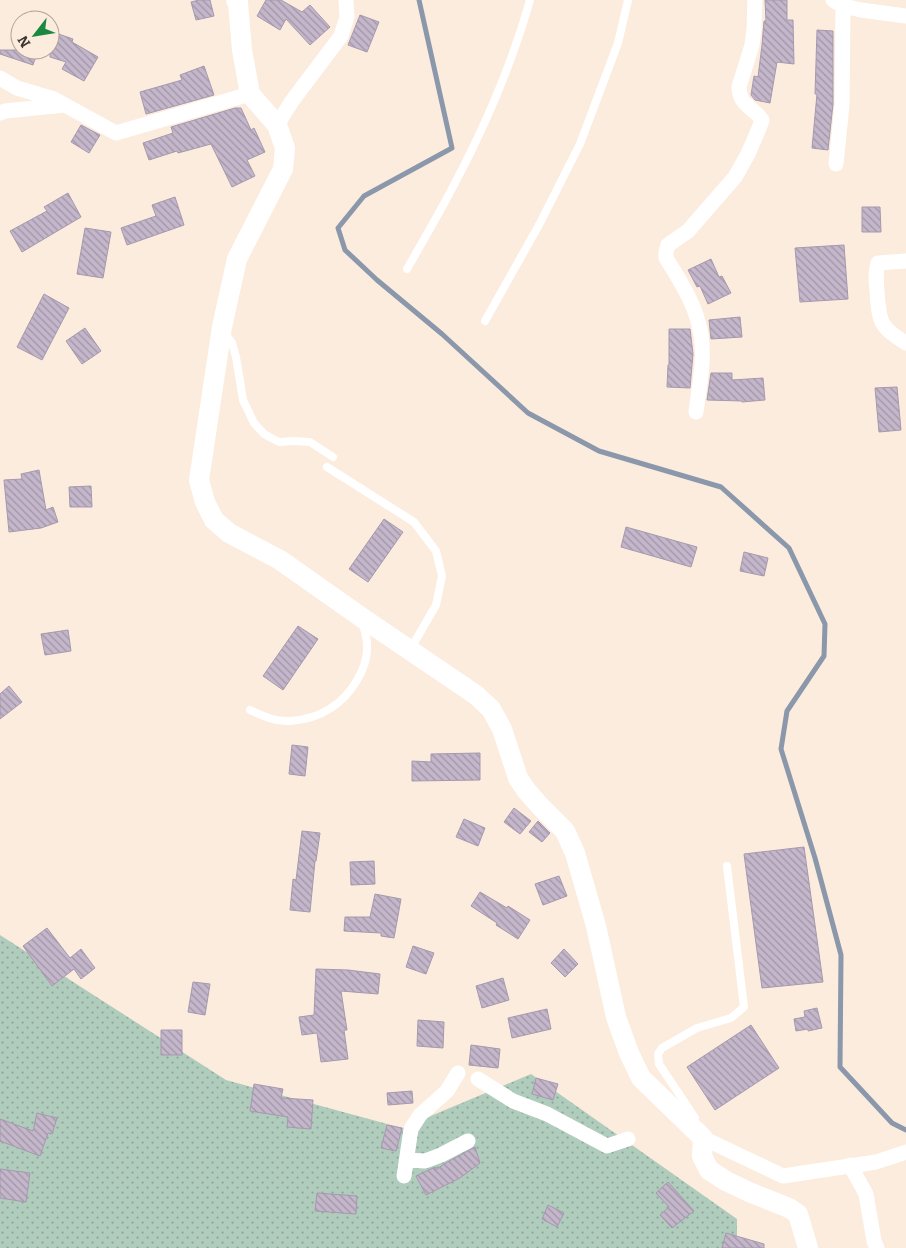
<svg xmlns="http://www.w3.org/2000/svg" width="906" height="1248" font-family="Bitter,serif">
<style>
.grass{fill:url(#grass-dots)}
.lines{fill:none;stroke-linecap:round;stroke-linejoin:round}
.stream{stroke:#8b97aa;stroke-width:5}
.building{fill:url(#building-back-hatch);stroke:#a699ad}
.service{stroke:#fff;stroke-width:8}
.minor{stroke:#fff;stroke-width:15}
.tertiary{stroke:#fff;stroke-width:20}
</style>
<defs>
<pattern id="grass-dots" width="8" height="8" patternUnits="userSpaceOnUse" patternTransform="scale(1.25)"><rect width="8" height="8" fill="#afccbc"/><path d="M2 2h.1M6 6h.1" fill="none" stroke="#90a699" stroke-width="1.8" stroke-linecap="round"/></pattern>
<pattern id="building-back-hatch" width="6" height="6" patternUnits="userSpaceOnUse" patternTransform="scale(1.25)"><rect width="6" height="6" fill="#c4b6cb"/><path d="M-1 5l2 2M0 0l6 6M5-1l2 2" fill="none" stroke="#a095a5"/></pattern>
</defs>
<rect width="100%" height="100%" fill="#fcecdd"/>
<!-- grass -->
<path class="grass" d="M 0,935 L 226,1080 L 402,1128 L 531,1074 L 737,1219 L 737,1248 L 0,1248 Z"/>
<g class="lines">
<!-- stream -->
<path class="stream" d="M 419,0 L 452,148 L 364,196 L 338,228 L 345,250 L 377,280 L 442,334 L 528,413 L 599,451 L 721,487 L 789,548 L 825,624 L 824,656 L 787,711 L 781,749 L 815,858 L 841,955 L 840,1067 L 892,1123 L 906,1130"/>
</g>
<!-- building -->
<path class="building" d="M 199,0 L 210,0 L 214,16 L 196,20 L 191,2 Z
M 266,0 L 281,0 L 302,12 L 310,5 L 330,27 L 310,45 L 286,19 L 280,30 L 257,16 Z
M 765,0 L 787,0 L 787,20 L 793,20 L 794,64 L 777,62 L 770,103 L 755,100 L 751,95 L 754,76 L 758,77 L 762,45 L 764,21 L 766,21 Z
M 360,15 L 379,22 L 367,52 L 348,45 Z
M 817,30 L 833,31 L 833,104 L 828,150 L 812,148 L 817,94 L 815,94 Z
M 50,31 L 73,39 L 72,42 L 98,57 L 84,81 L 62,69 L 66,62 L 50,57 Z
M 0,50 L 38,50 L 33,65 L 0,54 Z
M 204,66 L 214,95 L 146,114 L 140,92 L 182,80 L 180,75 Z
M 235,108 L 241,108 L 251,130 L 254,128 L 265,152 L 247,160 L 255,176 L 232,187 L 211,144 L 178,153 L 177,151 L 149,160 L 143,143 L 173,133 L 171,127 Z
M 81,125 L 100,135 L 89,153 L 71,142 Z
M 68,193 L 81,217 L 22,252 L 10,231 L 47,211 L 44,207 Z
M 175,197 L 184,225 L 127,245 L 121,228 L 156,216 L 152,205 Z
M 862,207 L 880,207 L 881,232 L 862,232 Z
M 85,228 L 111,232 L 103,278 L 77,274 Z
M 844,245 L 848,299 L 800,302 L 795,248 Z
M 711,259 L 719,277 L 722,276 L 731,293 L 708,304 L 700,286 L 697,287 L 688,270 Z
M 44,294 L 69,308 L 42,360 L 17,347 Z
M 740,317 L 742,337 L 711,339 L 709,320 Z
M 85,328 L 101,351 L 82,364 L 66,341 Z
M 669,329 L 690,329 L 693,354 L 690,388 L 667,387 L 668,365 L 669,365 Z
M 711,373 L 732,373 L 732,380 L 763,378 L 765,400 L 742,402 L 742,401 L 707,400 Z
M 897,387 L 901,430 L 879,432 L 875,388 Z
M 39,470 L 46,510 L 53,507 L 58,522 L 41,528 L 9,532 L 4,480 L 22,479 L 21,474 Z
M 91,486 L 92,507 L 70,507 L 69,487 Z
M 384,519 L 403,532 L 368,582 L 349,569 Z
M 626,527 L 697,547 L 691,567 L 621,547 Z
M 744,552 L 768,558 L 764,576 L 740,571 Z
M 298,626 L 318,639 L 283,690 L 263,676 Z
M 68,630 L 71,651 L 45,655 L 41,634 Z
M 9,686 L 22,702 L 0,719 L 0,694 Z
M 292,745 L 308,747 L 305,776 L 289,774 Z
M 480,753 L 480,780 L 412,781 L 412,761 L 431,762 L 431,754 Z
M 514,808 L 531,821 L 520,834 L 504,822 Z
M 464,819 L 485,828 L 478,846 L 456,837 Z
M 538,821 L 550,833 L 542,842 L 529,832 Z
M 302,831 L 320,833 L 316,861 L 315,861 L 310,912 L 290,910 L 293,879 L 296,880 Z
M 804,847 L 823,982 L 762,988 L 744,854 Z
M 374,861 L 375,884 L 351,885 L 350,862 Z
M 559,876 L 567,896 L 543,905 L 535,884 Z
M 480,892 L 507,908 L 508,906 L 530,920 L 518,939 L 496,925 L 497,923 L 471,906 Z
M 375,894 L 401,899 L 394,938 L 381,936 L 381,933 L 344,931 L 345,917 L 370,917 Z
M 47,928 L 70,958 L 81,949 L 95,968 L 81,979 L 74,969 L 52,986 L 23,946 Z
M 413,946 L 434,953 L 426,974 L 406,967 Z
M 564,949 L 578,964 L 565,977 L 551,963 Z
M 316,969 L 348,970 L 380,974 L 378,994 L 341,991 L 347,1030 L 344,1030 L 348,1059 L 321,1062 L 317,1033 L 302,1035 L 299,1017 L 314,1015 Z
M 503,978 L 509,1000 L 482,1008 L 476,986 Z
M 193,982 L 210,984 L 205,1015 L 188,1012 Z
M 817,1008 L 822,1028 L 808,1031 L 808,1029 L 796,1031 L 794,1019 L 805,1017 L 804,1011 Z
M 547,1009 L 551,1029 L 512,1038 L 508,1018 Z
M 418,1020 L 444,1022 L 443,1048 L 417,1046 Z
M 751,1025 L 779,1068 L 715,1110 L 687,1067 Z
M 161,1030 L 182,1030 L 182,1055 L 161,1055 Z
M 471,1045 L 500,1049 L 498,1068 L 469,1065 Z
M 536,1078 L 558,1084 L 553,1100 L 532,1094 Z
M 254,1084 L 283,1089 L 281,1098 L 313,1100 L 311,1129 L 287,1127 L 288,1117 L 250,1111 Z
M 412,1091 L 413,1103 L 388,1105 L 387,1093 Z
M 37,1113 L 57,1118 L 52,1134 L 48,1133 L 40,1156 L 0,1141 L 0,1119 L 33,1131 Z
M 387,1125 L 402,1128 L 396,1151 L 381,1148 Z
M 475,1147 L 480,1163 L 460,1178 L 426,1195 L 416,1176 L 435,1167 L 436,1170 L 444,1164 Z
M 0,1169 L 30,1173 L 26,1202 L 0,1198 Z
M 668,1182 L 694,1211 L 672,1228 L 660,1215 L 669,1207 L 656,1193 Z
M 317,1193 L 357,1196 L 356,1214 L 315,1211 Z
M 548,1205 L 564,1213 L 557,1227 L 542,1219 Z
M 726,1233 L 764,1244 L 764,1248 L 722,1248 Z"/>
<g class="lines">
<!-- service -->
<path class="service" d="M 407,269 C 423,241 440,212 455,183 C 486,124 512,64 530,0
M 485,321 L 539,225 L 580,144 L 618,43 L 628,0
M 225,333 L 232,343 L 236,357 L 243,400 L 254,423 L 264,434 L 279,442 L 293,441 L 310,442 L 333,457
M 327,467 L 414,522 L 436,551 L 442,576 L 436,605 L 410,650
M 250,710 C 263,716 275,722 290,721 C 304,720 319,716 331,708 C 350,696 369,668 367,644 C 367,637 364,629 362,621
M 695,1118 L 659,1064 L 658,1054 L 662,1048 L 697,1028 L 731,1018 L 744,1007 L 727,866"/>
<!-- minor -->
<path class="minor" d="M 833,0 L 843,6 L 861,10 L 906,16
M 0,78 L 17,88 L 54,99 L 116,133 L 250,94
M 0,113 L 5,111 L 65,105
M 277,125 L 292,101 L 341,36 L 347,17 L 346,0
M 836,164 L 842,105 L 843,6
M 906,261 L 878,263 C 875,273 876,281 877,291 C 879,321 879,327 906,343
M 696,412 C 699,387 705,360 701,335 C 697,307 681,282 666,258 L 666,252 L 668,245 L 688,231 L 735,177 L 748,154 L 760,126 L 762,120 C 753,107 739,105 739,87 L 752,45 L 754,29 L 755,0
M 478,1079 L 513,1101 L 547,1114 L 607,1146 L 628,1139
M 703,1138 L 783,1176 L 876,1162 L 906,1152
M 407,1160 L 425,1161 L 441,1155 L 468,1141
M 850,1165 L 866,1194 L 874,1241 L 877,1248
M 404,1176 L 411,1129 L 420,1115 L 447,1091 L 458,1073"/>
<!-- tertiary -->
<path class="tertiary" d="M 236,0 L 238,3 L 242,50 L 250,94 L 277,125 L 285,148 L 283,169 L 237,259 L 222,327 L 199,480 L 205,502 L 214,520 L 229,533 L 280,560 L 361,617 L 476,695 L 491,709 L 502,729 L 518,778 L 526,790 L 540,806 L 565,831 L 575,853 L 596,926 L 616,1017 L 629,1053 L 641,1078 L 703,1138 L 702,1156 L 709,1170 L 726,1181 L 749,1192 L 789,1208 L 798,1214 L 808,1248"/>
</g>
<!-- north arrow -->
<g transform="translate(35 35) rotate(239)"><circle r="24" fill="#fcecdd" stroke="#b0a397"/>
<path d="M0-4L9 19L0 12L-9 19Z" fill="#1b8840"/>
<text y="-8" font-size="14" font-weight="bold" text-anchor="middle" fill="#3d352e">N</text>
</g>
</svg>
